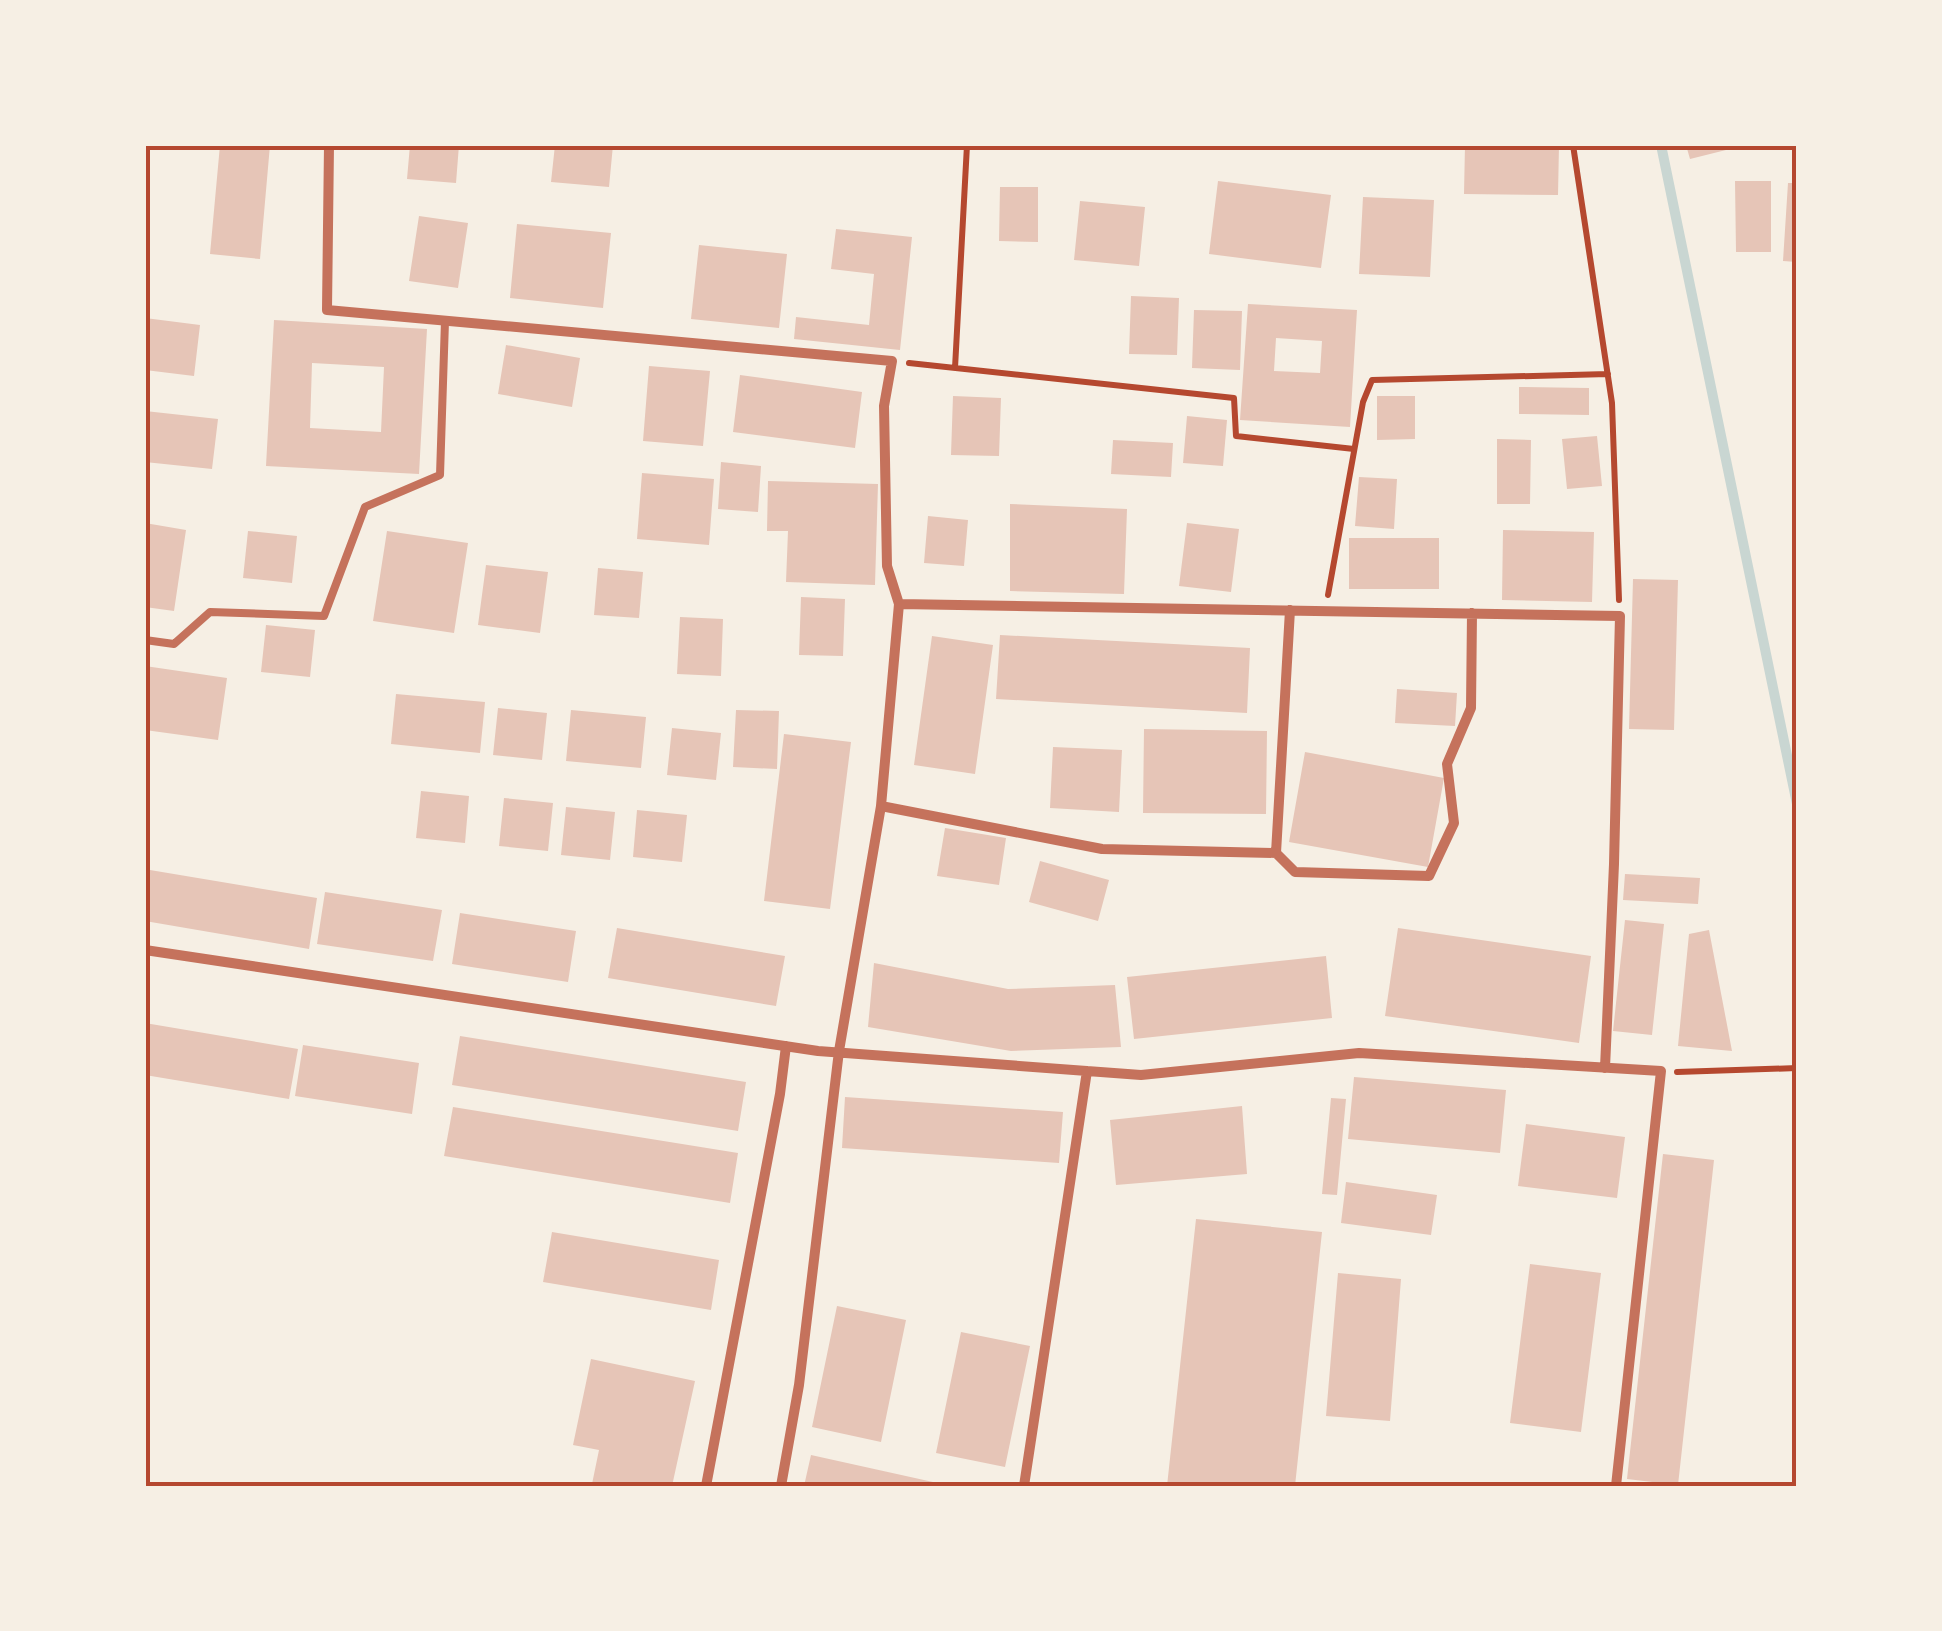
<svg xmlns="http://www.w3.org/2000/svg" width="1942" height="1631" font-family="'Work Sans',sans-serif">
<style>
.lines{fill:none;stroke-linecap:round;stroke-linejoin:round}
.stream{stroke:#c9d6d2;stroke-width:10}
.building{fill:#e6c5b7;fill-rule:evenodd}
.path{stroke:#b5482f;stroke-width:6}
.service{stroke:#c5725c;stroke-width:8}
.minor{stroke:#c5725c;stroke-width:10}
.neatline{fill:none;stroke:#b5482f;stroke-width:4}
</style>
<rect width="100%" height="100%" fill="#f6efe4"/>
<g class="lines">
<!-- stream -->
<path class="stream" d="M 1661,145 L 1797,804"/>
</g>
<!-- building -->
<path class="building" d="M 220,145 L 270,145 L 260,259 L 210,254 Z
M 410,145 L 459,145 L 456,183 L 407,179 Z
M 555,145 L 613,145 L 609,187 L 551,182 Z
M 1465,145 L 1559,145 L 1558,195 L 1464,194 Z
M 1686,145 L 1729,145 L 1730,149 L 1690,159 Z
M 1218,181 L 1331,195 L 1321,268 L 1209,254 Z
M 1735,181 L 1771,181 L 1771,252 L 1736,252 Z
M 1788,183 L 1797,183 L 1797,262 L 1783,261 Z
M 1000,187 L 1038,187 L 1038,242 L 999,241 Z
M 1363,197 L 1434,200 L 1430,277 L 1359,274 Z
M 1080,201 L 1145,207 L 1139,266 L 1074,260 Z
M 419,216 L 468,223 L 458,288 L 409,281 Z
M 517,224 L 611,233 L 603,308 L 510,298 Z
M 836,229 L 912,237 L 900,350 L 794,339 L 796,317 L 869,325 L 874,274 L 831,269 Z
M 699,245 L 787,254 L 779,328 L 691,319 Z
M 1131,296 L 1179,298 L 1177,355 L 1129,354 Z
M 1248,304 L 1357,310 L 1350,427 L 1240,420 ZM 1276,338 L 1322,341 L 1320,373 L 1274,371 Z
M 1194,310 L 1242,311 L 1240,370 L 1192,368 Z
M 145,318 L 200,325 L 194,376 L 145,370 Z
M 274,320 L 427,329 L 419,474 L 266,466 ZM 312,363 L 384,367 L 381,432 L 310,428 Z
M 506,345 L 580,358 L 572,407 L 498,394 Z
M 649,366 L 710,371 L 703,446 L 643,441 Z
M 740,375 L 862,392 L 855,448 L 733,432 Z
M 1519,387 L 1589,388 L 1589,415 L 1519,414 Z
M 953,396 L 1001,398 L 999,456 L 951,455 Z
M 1377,396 L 1415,396 L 1415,439 L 1377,440 Z
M 145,411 L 218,419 L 212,469 L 145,462 Z
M 1187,416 L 1227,420 L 1223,466 L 1183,463 Z
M 1597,436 L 1602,486 L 1567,489 L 1562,439 Z
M 1497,439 L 1531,440 L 1530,504 L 1497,504 Z
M 1113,440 L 1173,443 L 1171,477 L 1111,474 Z
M 721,462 L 761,466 L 758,512 L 718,509 Z
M 642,473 L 714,479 L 709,545 L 637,539 Z
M 1359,477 L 1397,479 L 1394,529 L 1355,526 Z
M 768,481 L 878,484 L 875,585 L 786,582 L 788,531 L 767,531 Z
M 1010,504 L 1127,509 L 1124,594 L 1010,591 Z
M 928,516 L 968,520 L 964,566 L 924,563 Z
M 145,523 L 186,530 L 174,611 L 145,607 Z
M 1187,523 L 1239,529 L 1231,592 L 1179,586 Z
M 1503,530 L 1594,532 L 1592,602 L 1502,600 Z
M 248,531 L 297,536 L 292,583 L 243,578 Z
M 387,531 L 468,543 L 454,633 L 373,621 Z
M 1349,538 L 1439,538 L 1439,589 L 1349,589 Z
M 486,565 L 548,572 L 540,633 L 478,625 Z
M 598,568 L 643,572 L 639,618 L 594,615 Z
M 1633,579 L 1678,580 L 1674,730 L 1629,729 Z
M 801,597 L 845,599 L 843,656 L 799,655 Z
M 680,617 L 723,619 L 721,676 L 677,674 Z
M 266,625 L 315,630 L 310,677 L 261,672 Z
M 1000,635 L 1250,648 L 1247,713 L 996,699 Z
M 932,636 L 993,645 L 975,774 L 914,765 Z
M 145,666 L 227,678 L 218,740 L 145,730 Z
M 1397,689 L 1457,693 L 1455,726 L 1395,723 Z
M 396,694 L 485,702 L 480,753 L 391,744 Z
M 498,708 L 547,713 L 542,760 L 493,755 Z
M 571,710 L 646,717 L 641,768 L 566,761 Z
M 736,710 L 779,711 L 777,769 L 733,767 Z
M 672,728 L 721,733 L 716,780 L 667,775 Z
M 1144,729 L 1267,731 L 1266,814 L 1143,813 Z
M 784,734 L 851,742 L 830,909 L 764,901 Z
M 1053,747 L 1122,750 L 1119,812 L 1050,808 Z
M 1305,752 L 1444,778 L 1428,867 L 1289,842 Z
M 421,791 L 469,796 L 465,843 L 416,838 Z
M 504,798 L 553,803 L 548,851 L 499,846 Z
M 566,807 L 615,812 L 610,860 L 561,855 Z
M 637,810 L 687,815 L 682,862 L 633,857 Z
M 945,828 L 1006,838 L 999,885 L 937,876 Z
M 1040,861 L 1109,880 L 1098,921 L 1029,902 Z
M 150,870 L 317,898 L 309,949 L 145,921 L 145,898 Z
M 1625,874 L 1700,878 L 1698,904 L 1623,900 Z
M 325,892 L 442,910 L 433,961 L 317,944 Z
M 460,913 L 576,931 L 568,982 L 452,964 Z
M 1625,920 L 1664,924 L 1652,1035 L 1613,1031 Z
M 617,928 L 785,956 L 776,1006 L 608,978 Z
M 1398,928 L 1591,956 L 1579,1043 L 1385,1016 Z
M 1709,930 L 1732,1051 L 1678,1046 L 1689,934 Z
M 1326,956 L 1332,1018 L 1134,1039 L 1127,977 Z
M 874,963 L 1008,989 L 1115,985 L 1121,1047 L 1011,1051 L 868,1027 Z
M 145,1023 L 298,1049 L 289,1099 L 145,1075 Z
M 460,1036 L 746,1082 L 738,1131 L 452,1085 Z
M 303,1045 L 419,1063 L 412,1114 L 295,1096 Z
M 1354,1077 L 1506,1090 L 1500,1153 L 1348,1139 Z
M 845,1097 L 1063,1112 L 1059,1163 L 842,1148 Z
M 1331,1098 L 1346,1099 L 1337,1195 L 1322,1194 Z
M 1242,1106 L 1247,1174 L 1116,1185 L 1110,1120 Z
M 453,1107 L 738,1153 L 730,1203 L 444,1156 Z
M 1526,1124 L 1625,1137 L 1617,1198 L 1518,1186 Z
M 1663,1154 L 1714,1160 L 1678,1485 L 1627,1479 Z
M 1346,1182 L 1437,1195 L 1431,1235 L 1341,1223 Z
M 1196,1219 L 1322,1232 L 1295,1486 L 1167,1486 Z
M 552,1232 L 719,1260 L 711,1310 L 543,1282 Z
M 1530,1264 L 1601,1273 L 1581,1432 L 1510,1423 Z
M 1338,1273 L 1401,1279 L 1390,1421 L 1326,1416 Z
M 837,1306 L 906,1320 L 881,1442 L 812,1427 Z
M 961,1332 L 1030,1346 L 1005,1467 L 936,1453 Z
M 591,1359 L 695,1381 L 672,1486 L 592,1484 L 599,1450 L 573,1445 Z
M 811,1455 L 942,1484 L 942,1486 L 804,1486 Z"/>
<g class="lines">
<!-- path -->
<path class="path" d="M 1573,145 L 1612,403 L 1619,600
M 909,363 L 1234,398 L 1236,436 L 1354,449
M 955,368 L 967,145
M 1328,595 L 1363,402 L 1372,380 L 1608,374
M 1677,1072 L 1797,1068"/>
<!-- service -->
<path class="service" d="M 145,640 L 174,644 L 210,612 L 324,616 L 365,507 L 440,475 L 445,321"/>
<!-- minor -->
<path class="minor" d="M 329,145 L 327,310 L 892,361 L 884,406 L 887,566 L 899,604
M 881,806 L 1102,849 L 1276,853 L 1290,610
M 1276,853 L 1295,872 L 1429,876 L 1454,823 L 1447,764 L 1471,708 L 1472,613
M 145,950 L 818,1051 L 1141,1075 L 1359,1053 L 1661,1071 L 1616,1486
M 706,1486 L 780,1094 L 786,1046
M 781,1486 L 799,1385 L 839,1051 L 881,806 L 899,604 L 1620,616 L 1614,864 L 1605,1068
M 1024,1486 L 1087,1071"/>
</g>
<!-- border -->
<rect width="1942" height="1631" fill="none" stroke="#f6efe4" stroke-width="295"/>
<rect x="148" y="148" width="1646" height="1336" class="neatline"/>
</svg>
